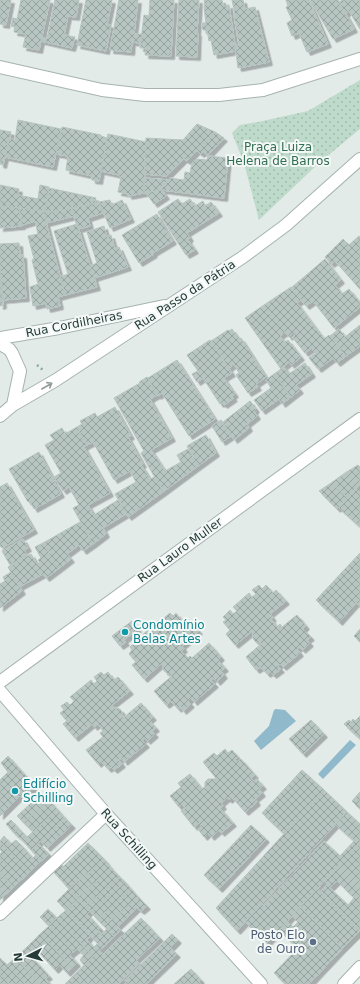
<svg xmlns="http://www.w3.org/2000/svg" width="360" height="984" font-family="'DejaVu Sans',sans-serif">
<style>
.park{fill:url(#park-dots)}
.water{fill:#90b9cb}
.building{fill:url(#building-cross-hatch);stroke:#b6c4c0;fill-rule:evenodd;filter:url(#shadow)}
.lines{fill:none;stroke-linecap:round;stroke-linejoin:round}
.minor-casing{stroke:#a6b3b0;stroke-width:14}
.path{stroke:#86aca6;stroke-width:2.5;stroke-dasharray:2 3;stroke-linecap:butt}
.minor{stroke:#fff;stroke-width:12}
.oneway{stroke:#929d9c}
.culture-dot{fill:#0f9aa8;stroke:#f3f8f6;stroke-width:1.5}
.service-dot{fill:#5c6f8a;stroke:#f3f8f6;stroke-width:1.5}
.labels{text-anchor:middle;stroke-width:4;stroke-linejoin:round;paint-order:stroke}
.park-label{font-size:12px;fill:#326e52;stroke:#f3f8f6}
.street-label{font-size:12px;fill:#243b38;stroke:#f3f8f6}
.culture-label{font-size:12px;fill:#0d838f;stroke:#f3f8f6;text-anchor:start}
.service-label{font-size:12px;fill:#4e5e75;stroke:#f3f8f6;text-anchor:end}
</style>
<defs>
<pattern id="park-dots" width="8" height="8" patternUnits="userSpaceOnUse"><rect width="8" height="8" fill="#bddaca"/><path d="M2 2h.1M6 6h.1" fill="none" stroke="#a2bcae" stroke-width="1.8" stroke-linecap="round"/></pattern>
<pattern id="building-cross-hatch" width="8" height="8" patternUnits="userSpaceOnUse"><rect width="8" height="8" fill="#b8c6c2"/><path d="M0 0l8 8M0 8l8-8" fill="none" stroke="#95a29f"/></pattern>
<filter id="shadow"><feDropShadow dx="3.5" dy="3.5" stdDeviation="0" flood-color="#0004"/></filter>
</defs>
<rect width="100%" height="100%" fill="#e3ebe9"/>
<!-- park -->
<path class="park" d="M 360,80 L 360,129 L 320,162 L 259,220 L 244,163 L 232,133 L 240,125 L 258,122 L 308,111 Z"/>
<!-- water -->
<path class="water" d="M 276,709 L 285,710 L 296,721 L 261,750 L 254,741 L 269,726 L 274,710 Z
M 350,740 L 356,745 L 323,779 L 318,774 Z"/>
<!-- building -->
<path class="building" d="M 0,0 L 11,0 L 6,25 L 0,24 Z
M 21,0 L 50,0 L 39,50 L 23,47 L 26,34 L 14,32 L 15,27 L 11,26 L 13,18 L 17,19 Z
M 55,0 L 79,0 L 76,17 L 68,16 L 64,35 L 75,37 L 72,48 L 41,41 L 41,37 L 47,39 Z
M 86,0 L 112,0 L 107,24 L 111,25 L 106,51 L 77,45 Z
M 119,0 L 138,0 L 134,34 L 142,34 L 140,43 L 132,42 L 131,52 L 110,50 Z
M 150,0 L 174,0 L 171,56 L 145,55 L 146,48 L 140,48 L 144,15 L 149,16 Z
M 179,0 L 199,0 L 197,33 L 198,33 L 197,57 L 176,56 Z
M 204,0 L 222,0 L 223,6 L 229,5 L 236,51 L 214,55 L 211,40 L 209,41 L 207,30 L 203,30 L 202,23 L 206,23 L 204,7 L 205,7 Z
M 232,0 L 243,0 L 245,9 L 255,7 L 269,62 L 238,68 L 235,45 L 239,45 L 234,15 L 235,15 Z
M 286,0 L 309,0 L 328,44 L 307,52 L 299,33 L 292,36 L 287,23 L 292,20 L 286,7 L 288,6 Z
M 310,0 L 338,0 L 354,29 L 333,39 Z
M 342,0 L 360,0 L 360,29 L 349,11 L 345,14 L 339,2 Z
M 18,120 L 61,129 L 53,167 L 5,157 L 9,138 L 15,140 Z
M 197,124 L 215,132 L 187,161 L 184,159 L 167,176 L 144,174 L 146,138 L 183,140 Z
M 62,127 L 101,135 L 101,136 L 107,138 L 99,181 L 92,180 L 92,176 L 66,170 L 68,156 L 56,154 Z
M 0,130 L 11,132 L 3,165 L 0,164 Z
M 215,132 L 224,138 L 207,156 L 203,152 L 201,154 L 197,151 Z
M 108,134 L 146,142 L 144,193 L 128,196 L 129,194 L 118,192 L 121,177 L 119,176 L 119,175 L 101,171 Z
M 208,156 L 228,158 L 224,198 L 162,190 L 161,188 L 170,178 L 184,180 L 185,172 L 190,173 L 192,163 L 196,159 L 207,160 Z
M 144,178 L 169,180 L 159,190 L 144,193 Z
M 0,185 L 19,189 L 18,195 L 38,199 L 40,185 L 49,187 L 45,211 L 0,206 Z
M 49,188 L 96,198 L 95,203 L 55,212 L 45,211 Z
M 159,190 L 162,190 L 166,196 L 154,204 L 146,193 Z
M 178,199 L 182,204 L 190,199 L 195,206 L 203,201 L 205,206 L 211,202 L 219,213 L 187,233 L 190,238 L 188,240 L 195,250 L 186,255 L 158,212 Z
M 110,200 L 112,205 L 122,200 L 131,219 L 110,228 L 99,202 Z
M 99,202 L 103,213 L 88,218 L 90,226 L 78,229 L 71,208 Z
M 0,206 L 19,208 L 22,226 L 0,228 Z
M 19,208 L 43,211 L 65,295 L 58,297 L 60,306 L 47,309 L 46,303 L 33,306 L 30,287 L 38,284 L 32,260 L 34,259 L 28,236 L 38,234 L 35,221 L 22,225 Z
M 71,208 L 74,216 L 46,223 L 43,211 L 55,212 Z
M 157,214 L 173,241 L 153,253 L 154,254 L 139,263 L 122,235 Z
M 77,224 L 97,287 L 65,295 L 60,277 L 68,274 L 54,231 Z
M 104,226 L 107,237 L 111,235 L 115,249 L 119,247 L 128,267 L 94,278 L 90,266 L 97,263 L 87,232 Z
M 359,236 L 360,237 L 360,289 L 335,261 L 331,264 L 325,257 L 343,239 L 349,245 Z
M 19,243 L 20,255 L 23,255 L 26,298 L 3,300 L 0,267 L 0,244 Z
M 325,259 L 341,280 L 335,285 L 342,294 L 349,289 L 360,303 L 360,307 L 334,328 L 313,301 L 306,306 L 291,288 Z
M 0,267 L 3,305 L 0,306 Z
M 291,287 L 301,300 L 297,303 L 324,339 L 329,335 L 346,356 L 337,363 L 333,358 L 318,369 L 309,358 L 316,353 L 312,348 L 305,353 L 292,337 L 296,334 L 294,332 L 289,337 L 264,305 Z
M 264,305 L 285,332 L 280,336 L 285,342 L 288,340 L 301,357 L 291,365 L 289,362 L 281,369 L 245,318 Z
M 360,325 L 360,346 L 346,356 L 330,336 L 339,329 L 345,337 Z
M 232,329 L 239,339 L 241,338 L 266,377 L 256,384 L 258,387 L 248,393 L 236,375 L 239,373 L 234,364 L 229,368 L 211,341 L 228,330 L 229,331 Z
M 210,340 L 232,373 L 224,378 L 235,394 L 232,396 L 234,398 L 224,405 L 222,403 L 220,404 L 203,378 L 197,382 L 192,374 L 198,371 L 187,355 Z
M 177,360 L 215,419 L 189,436 L 162,393 L 158,396 L 148,378 Z
M 305,363 L 312,374 L 296,385 L 300,390 L 291,397 L 274,374 L 284,367 L 289,374 Z
M 274,374 L 291,397 L 282,404 L 279,399 L 262,411 L 254,400 L 271,388 L 266,380 Z
M 147,377 L 157,395 L 150,399 L 172,438 L 151,450 L 165,471 L 181,462 L 177,455 L 188,449 L 198,466 L 163,492 L 141,453 L 144,451 L 114,398 L 140,383 L 139,382 Z
M 250,401 L 256,409 L 254,411 L 257,416 L 247,424 L 249,428 L 234,440 L 223,422 Z
M 115,407 L 131,436 L 128,437 L 143,464 L 141,465 L 150,479 L 155,477 L 163,492 L 128,517 L 115,494 L 136,482 L 130,471 L 114,480 L 93,442 L 87,445 L 77,427 L 82,424 L 80,421 L 95,413 L 97,417 Z
M 221,420 L 231,436 L 222,442 L 212,426 Z
M 77,427 L 87,445 L 84,447 L 110,493 L 88,505 L 94,515 L 118,500 L 126,514 L 103,528 L 106,534 L 93,544 L 73,508 L 79,505 L 69,487 L 63,491 L 54,477 L 61,473 L 45,445 L 54,440 L 50,435 L 62,428 L 65,434 Z
M 206,435 L 216,453 L 198,466 L 187,446 Z
M 39,452 L 61,494 L 34,509 L 30,501 L 28,502 L 9,469 Z
M 358,465 L 360,467 L 360,485 L 358,486 L 345,473 Z
M 345,473 L 358,486 L 347,498 L 331,483 Z
M 7,483 L 34,530 L 2,548 L 1,546 L 0,547 L 0,487 Z
M 331,483 L 347,498 L 337,509 L 319,491 Z
M 357,489 L 360,492 L 360,510 L 348,498 Z
M 348,498 L 360,510 L 360,527 L 339,508 Z
M 80,522 L 93,544 L 83,551 L 79,545 L 67,554 L 71,559 L 58,569 L 43,543 Z
M 23,539 L 28,548 L 24,550 L 27,555 L 10,565 L 2,551 Z
M 43,543 L 58,569 L 46,578 L 43,574 L 19,587 L 8,567 L 31,554 L 37,564 L 40,562 L 38,560 L 41,558 L 35,547 Z
M 360,553 L 360,607 L 356,603 L 339,622 L 316,600 Z
M 11,572 L 22,591 L 0,608 L 0,584 L 5,581 L 3,577 Z
M 259,585 L 262,589 L 266,585 L 273,593 L 276,590 L 286,601 L 270,614 L 273,618 L 271,619 L 277,627 L 280,624 L 282,627 L 297,615 L 306,626 L 303,629 L 311,637 L 307,640 L 310,643 L 302,650 L 300,647 L 297,649 L 300,653 L 283,667 L 280,664 L 278,666 L 281,669 L 273,675 L 270,672 L 267,674 L 261,667 L 256,670 L 246,657 L 261,644 L 256,642 L 253,639 L 253,634 L 251,632 L 235,645 L 226,634 L 230,630 L 223,622 L 226,620 L 223,617 L 230,610 L 233,614 L 237,611 L 233,607 L 249,593 L 252,597 L 256,594 L 252,590 Z
M 170,613 L 173,616 L 176,613 L 182,621 L 186,617 L 199,631 L 182,646 L 184,649 L 181,651 L 188,658 L 190,656 L 192,658 L 209,643 L 221,657 L 218,660 L 225,668 L 221,671 L 224,675 L 217,682 L 214,678 L 211,680 L 215,684 L 194,702 L 191,698 L 188,701 L 191,704 L 183,711 L 180,707 L 178,709 L 171,701 L 166,705 L 154,691 L 172,676 L 164,671 L 162,663 L 144,679 L 132,665 L 136,662 L 129,654 L 132,650 L 130,647 L 136,641 L 139,645 L 142,643 L 139,638 L 159,620 L 163,625 L 167,621 L 164,618 Z
M 132,621 L 138,629 L 124,640 L 126,642 L 120,646 L 112,636 Z
M 360,629 L 360,642 L 354,636 Z
M 101,672 L 104,675 L 108,672 L 114,680 L 118,677 L 130,691 L 112,705 L 114,708 L 120,709 L 122,712 L 123,718 L 141,703 L 153,717 L 149,720 L 156,728 L 152,731 L 155,734 L 147,741 L 145,738 L 142,740 L 146,744 L 124,762 L 122,758 L 119,760 L 122,764 L 114,770 L 111,767 L 108,769 L 101,761 L 98,764 L 86,750 L 103,737 L 100,733 L 103,731 L 98,724 L 94,727 L 92,724 L 75,738 L 63,724 L 67,721 L 60,713 L 64,710 L 61,706 L 67,702 L 70,705 L 74,701 L 70,697 L 91,680 L 94,684 L 97,681 L 94,677 Z
M 360,716 L 360,739 L 344,724 L 349,720 L 351,722 L 353,719 L 355,721 Z
M 311,720 L 324,734 L 303,754 L 289,739 Z
M 225,749 L 228,753 L 232,750 L 238,757 L 235,759 L 237,762 L 241,759 L 255,775 L 251,779 L 254,781 L 257,779 L 263,786 L 259,789 L 262,793 L 255,799 L 257,802 L 245,812 L 232,797 L 229,800 L 227,798 L 221,803 L 223,806 L 220,808 L 233,823 L 221,833 L 219,830 L 211,837 L 208,833 L 204,837 L 198,829 L 202,826 L 199,823 L 194,827 L 181,811 L 185,808 L 182,804 L 179,807 L 170,796 L 181,787 L 178,783 L 190,774 L 202,789 L 205,787 L 205,782 L 208,779 L 214,779 L 216,778 L 203,762 L 214,753 L 217,756 Z
M 8,756 L 35,786 L 22,798 L 20,796 L 0,816 L 0,780 L 8,772 L 1,763 Z
M 302,770 L 324,790 L 284,834 L 262,813 Z
M 324,790 L 347,812 L 237,931 L 216,908 Z
M 360,792 L 360,809 L 352,801 Z
M 42,793 L 49,800 L 24,823 L 17,816 Z
M 49,800 L 57,809 L 33,832 L 24,823 Z
M 57,809 L 65,818 L 31,850 L 23,841 Z
M 347,812 L 360,824 L 360,843 L 267,943 L 245,922 L 262,903 L 264,905 L 324,841 L 340,856 L 354,841 L 335,824 Z
M 65,818 L 72,825 L 47,848 L 41,841 Z
M 11,820 L 19,829 L 14,833 L 6,824 Z
M 251,825 L 266,839 L 219,889 L 204,875 Z
M 19,829 L 27,837 L 23,841 L 14,833 Z
M 4,836 L 11,844 L 16,840 L 33,858 L 36,855 L 41,861 L 30,872 L 0,841 Z
M 0,841 L 30,872 L 21,880 L 0,857 L 0,854 L 2,852 L 0,849 Z
M 38,843 L 49,854 L 41,861 L 31,850 Z
M 88,843 L 104,859 L 69,889 L 51,869 L 59,862 L 63,867 Z
M 359,844 L 360,845 L 360,866 L 349,855 Z
M 349,855 L 360,866 L 360,888 L 338,866 Z
M 0,857 L 21,880 L 14,887 L 0,872 Z
M 104,859 L 111,868 L 77,898 L 69,889 Z
M 338,866 L 360,888 L 360,931 L 320,891 L 327,884 L 324,881 ZM 337,881 L 354,898 L 348,905 L 330,888 Z
M 111,868 L 120,877 L 85,906 L 77,898 Z
M 0,872 L 14,887 L 6,894 L 0,888 Z
M 120,877 L 125,882 L 91,912 L 85,906 Z
M 125,882 L 131,889 L 97,919 L 91,912 Z
M 0,888 L 6,894 L 0,900 Z
M 69,889 L 78,899 L 66,910 L 57,901 Z
M 131,889 L 138,897 L 104,926 L 97,919 Z
M 317,889 L 360,931 L 342,949 L 300,907 Z
M 138,897 L 147,906 L 141,911 L 137,908 L 117,927 L 121,930 L 114,937 L 104,926 Z
M 78,899 L 90,911 L 87,914 L 100,928 L 98,930 L 101,934 L 107,929 L 114,937 L 102,948 L 66,910 Z
M 300,907 L 342,949 L 309,984 L 285,984 L 274,973 L 298,948 L 284,935 L 285,934 L 280,929 L 287,921 L 293,927 L 298,922 L 292,916 Z
M 48,909 L 57,918 L 49,926 L 40,917 Z
M 66,910 L 90,936 L 87,940 L 94,947 L 97,944 L 102,948 L 93,957 L 57,918 Z
M 57,918 L 93,957 L 84,965 L 80,960 L 84,955 L 77,949 L 73,952 L 49,926 Z
M 141,918 L 160,938 L 136,960 L 139,964 L 118,984 L 86,984 L 76,973 L 99,951 L 103,954 Z
M 49,926 L 73,952 L 70,955 L 77,963 L 72,968 L 40,934 Z
M 40,934 L 72,968 L 67,973 L 60,965 L 55,970 L 35,948 L 32,951 L 28,946 Z
M 172,934 L 178,940 L 170,948 L 177,954 L 146,984 L 124,984 L 126,982 L 125,980 Z
M 28,946 L 32,951 L 29,954 L 49,976 L 45,979 L 51,984 L 40,984 L 15,958 Z
M 0,958 L 7,965 L 0,972 Z
M 15,958 L 40,984 L 25,984 L 7,965 Z
M 7,965 L 25,984 L 9,984 L 0,974 L 0,972 Z
M 191,969 L 201,980 L 199,982 L 201,984 L 174,984 Z
M 76,973 L 86,984 L 65,984 Z
M 0,974 L 9,984 L 0,984 Z"/>
<g class="lines">
<defs>
<path id="minor" d="M 0,67 L 102,90 L 145,95 L 219,95 L 263,90 L 360,59
M 0,338 L 59,328 L 164,306
M 0,344 L 9,349 L 12,353 L 20,371 L 13,405
M 0,416 L 13,405 L 56,380 L 243,257 L 286,225 L 360,159
M 0,682 L 360,419
M 0,691 L 106,814 L 261,984
M 0,914 L 106,814
M 344,984 L 360,967"/>
</defs>
<!-- minor casing -->
<use href="#minor" class="minor-casing"/>
<!-- path -->
<path class="path" d="M 37,365 L 43,370"/>
<!-- minor -->
<use href="#minor" class="minor"/>
</g>
<!-- one-way arrows -->
<defs><path id="oneway-shaft" d="M-6 0H5M1.5-3L5.5 0L1.5 3" fill="none" stroke-width="1.6" stroke-linecap="round" stroke-linejoin="round"/></defs>
<use class="oneway" href="#oneway-shaft" transform="translate(47 386) rotate(-30)"/>
<!-- markers -->
<g class="culture-dot">
<circle cx="125" cy="632" r="4"/>
<circle cx="15" cy="791" r="4"/>
</g>
<circle class="service-dot" cx="313" cy="942" r="4"/>
<g class="labels">
<!-- park labels -->
<g class="park-label">
<text x="278" y="151">Praça Luiza<tspan x="278" dy="14">Helena de Barros</tspan></text>
</g>
<!-- street labels -->
<g class="street-label">
<text transform="translate(185 295) rotate(-33)" y="4">Rua Passo da Pátria</text>
<text transform="translate(74 324) rotate(-11)" y="4">Rua Cordilheiras</text>
<text transform="translate(180 550) rotate(-36)" y="4">Rua Lauro Muller</text>
<text transform="translate(129 839) rotate(48)" y="4">Rua Schilling</text>
</g>
<!-- culture labels -->
<g class="culture-label">
<text x="133" y="629">Condomínio<tspan x="133" dy="14">Belas Artes</tspan></text>
<text x="23" y="788">Edifício<tspan x="23" dy="14">Schilling</tspan></text>
</g>
<!-- service labels -->
<g class="service-label">
<text x="305" y="939">Posto Elo<tspan x="305" dy="14">de Ouro</tspan></text>
</g>
</g>
<!-- north arrow -->
<g transform="translate(28 956) rotate(264)" stroke="#f3f8f6" stroke-width="3" paint-order="stroke">
<path d="M0-3L7 15L0 10L-7 15Z" fill="#243b38"/>
<text y="-6" font-size="11" font-weight="bold" text-anchor="middle" fill="#243b38">N</text>
</g>
</svg>
